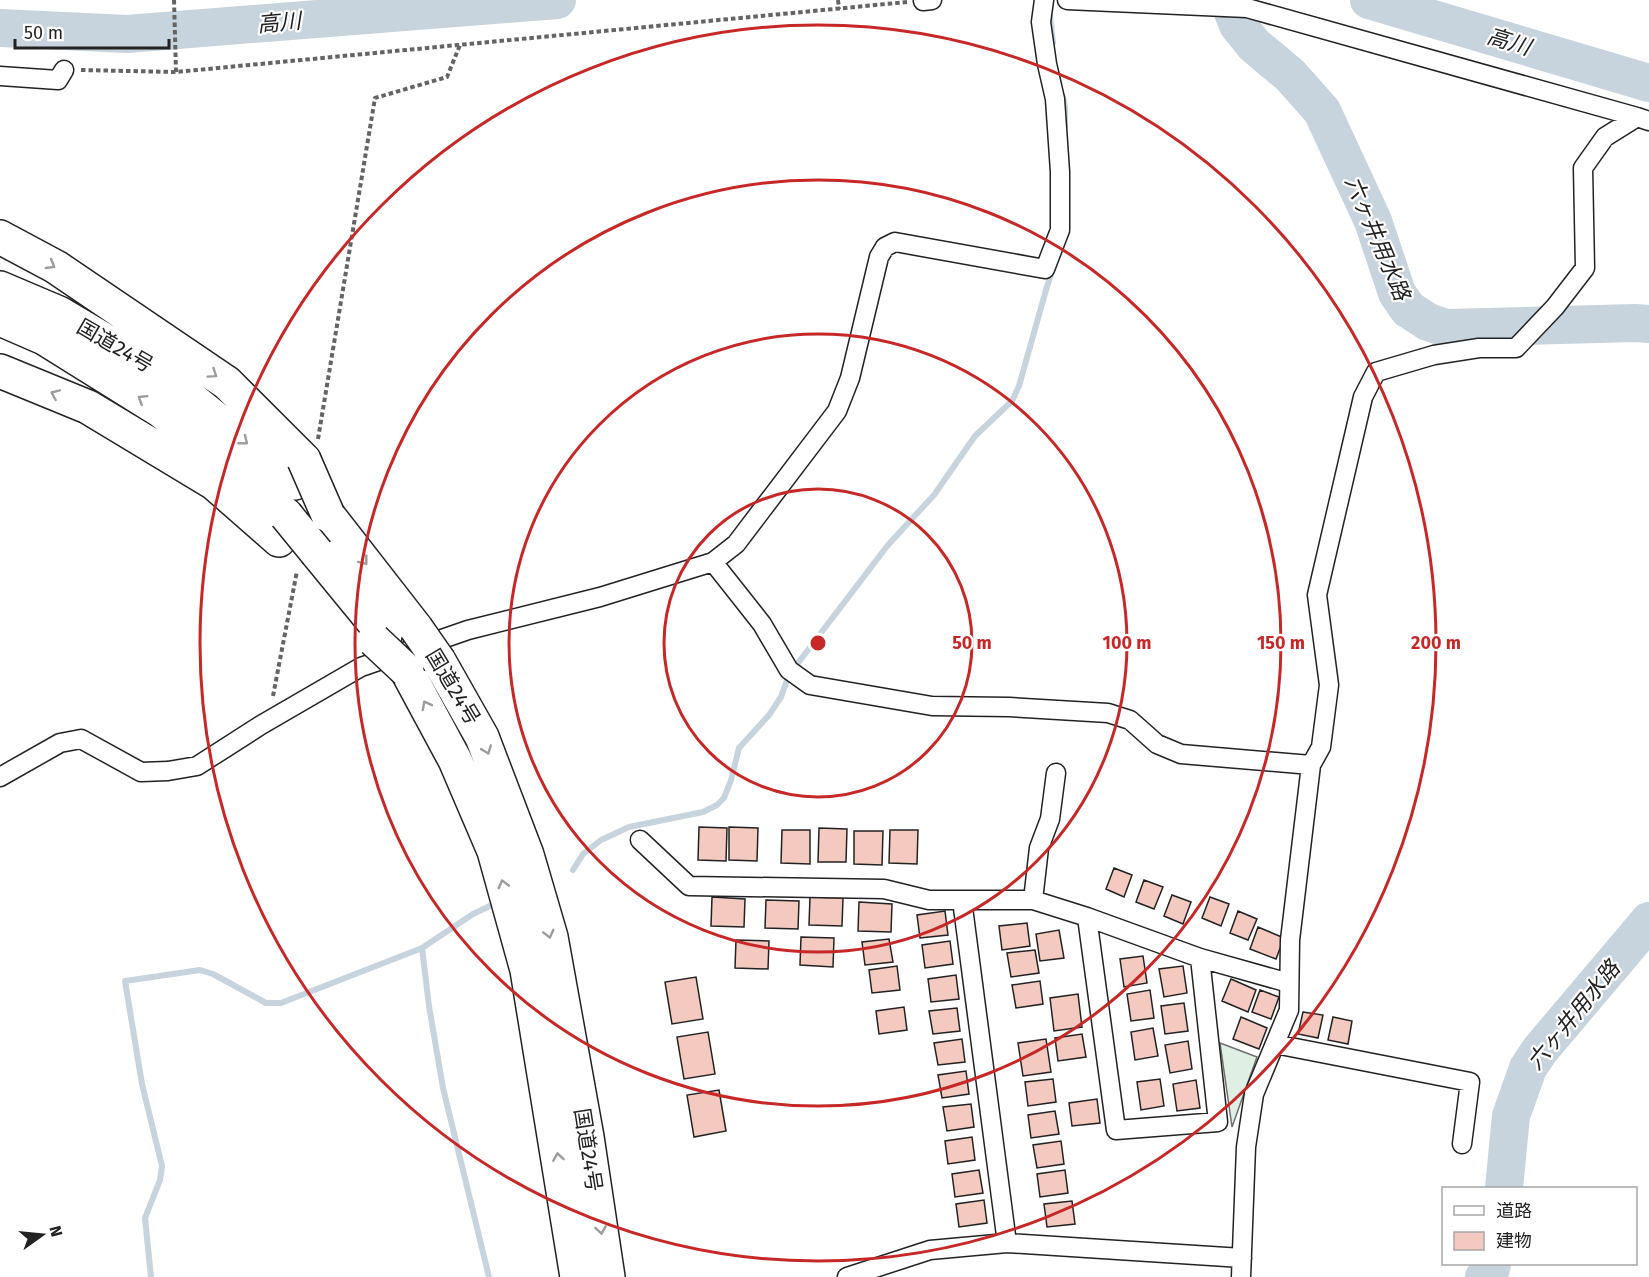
<svg xmlns="http://www.w3.org/2000/svg" width="1649" height="1277" font-family="'Fira Sans','Noto Sans JP',sans-serif">
<style>
.green{fill:#e0efe3;stroke:#6f6f6f;stroke-width:1.5}
.lines{fill:none;stroke-linecap:round;stroke-linejoin:round}
.stream{stroke:#c7d3dd;stroke-width:6}
.river{stroke:#c7d3dd;stroke-width:38}
.building{fill:#f3c9c0;stroke:#222;stroke-width:1.5}
.street-casing{stroke:#222;stroke-width:21}
.highway-casing{stroke:#222;stroke-width:36}
.path{stroke:#646464;stroke-width:4;stroke-dasharray:4.5 3;stroke-linecap:butt}
.street{stroke:#fff;stroke-width:18}
.highway{stroke:#fff;stroke-width:33}
.highway-bridge-casing{stroke:#222;stroke-width:36;stroke-linecap:butt}
.highway-bridge{stroke:#fff;stroke-width:33}
.oneway{stroke:#9c9c9c}
.ring{fill:none;stroke:#c62828;stroke-width:3}
.labels{text-anchor:middle;stroke-width:4.5;stroke-linejoin:round;paint-order:stroke}
.street-label{font-size:21px;fill:#222;stroke:#fff}
.water-label{font-size:22px;font-style:italic;fill:#222;stroke:#fff}
.centre{fill:#c62828;stroke:#fff;stroke-width:3}
.ring-label{font-size:18px;text-anchor:middle;font-weight:bold;fill:#c62828;stroke:#fff;stroke-width:4.5;stroke-linejoin:round;paint-order:stroke}
</style>
<rect width="100%" height="100%" fill="#fff"/>
<!-- green -->
<path class="green" d="M 1220,1043 L 1257,1057 L 1232,1127 Z"/>
<g class="lines">
<!-- stream -->
<path class="stream" d="M 1050,16 L 1053,43
M 1063,97 L 1065,107 L 1065,126
M 573,870 L 583,854 L 601,840 L 629,827 L 703,812 L 717,805 L 724,798 L 731,780 L 739,748 L 769,715 L 781,697 L 787,680 L 798,663 L 888,545 L 934,495 L 975,436 L 1012,401 L 1019,386 L 1046,290 L 1053,268
M 422,948 L 429,1006 L 443,1088 L 489,1277
M 151,1277 L 145,1218 L 160,1180 L 162,1166 L 142,1084 L 125,981 L 200,970 L 213,974 L 266,1003 L 281,1003 L 422,948 L 473,914 L 494,904"/>
<!-- river -->
<path class="river" d="M 1228,0 L 1238,25 L 1254,45 L 1290,75 L 1322,111 L 1373,221 L 1397,293 L 1408,309 L 1428,322 L 1446,328 L 1635,323 L 1649,324
M 1369,0 L 1649,83
M 0,28 L 127,34 L 557,0
M 1504,1188 L 1511,1116 L 1528,1068 L 1540,1050 L 1649,921
M 1484,1277 L 1490,1272 L 1492,1264"/>
</g>
<!-- building -->
<path class="building" d="M 699,827 L 727,828 L 726,861 L 698,860 Z
M 729,827 L 758,828 L 757,861 L 729,860 Z
M 819,828 L 847,829 L 846,862 L 818,862 Z
M 782,830 L 810,830 L 810,864 L 781,863 Z
M 890,830 L 918,830 L 917,864 L 889,863 Z
M 854,831 L 883,831 L 882,865 L 854,864 Z
M 1114,868 L 1132,875 L 1124,897 L 1106,889 Z
M 1144,880 L 1163,887 L 1154,909 L 1136,902 Z
M 1172,895 L 1191,902 L 1183,924 L 1164,916 Z
M 712,897 L 745,899 L 744,927 L 711,926 Z
M 810,897 L 843,898 L 842,926 L 809,925 Z
M 1210,897 L 1229,904 L 1221,926 L 1202,918 Z
M 766,900 L 799,901 L 798,929 L 765,928 Z
M 859,902 L 892,904 L 891,932 L 858,931 Z
M 945,911 L 948,935 L 920,938 L 917,915 Z
M 1238,911 L 1257,919 L 1248,940 L 1230,933 Z
M 1027,923 L 1030,946 L 1002,950 L 999,926 Z
M 1258,927 L 1284,938 L 1276,959 L 1250,949 Z
M 1059,930 L 1064,958 L 1040,961 L 1036,934 Z
M 801,937 L 834,938 L 833,967 L 800,965 Z
M 889,939 L 893,962 L 865,965 L 862,942 Z
M 736,940 L 769,941 L 768,969 L 735,968 Z
M 950,941 L 953,964 L 925,968 L 922,945 Z
M 1035,950 L 1039,973 L 1011,977 L 1007,953 Z
M 1143,956 L 1147,983 L 1124,987 L 1120,959 Z
M 897,966 L 900,990 L 872,993 L 869,970 Z
M 1183,966 L 1187,993 L 1164,997 L 1159,969 Z
M 956,975 L 959,999 L 931,1002 L 928,979 Z
M 696,977 L 703,1019 L 672,1024 L 665,982 Z
M 1231,979 L 1256,990 L 1248,1012 L 1222,1001 Z
M 1040,981 L 1043,1004 L 1016,1008 L 1012,985 Z
M 1150,990 L 1154,1018 L 1131,1021 L 1127,994 Z
M 1260,990 L 1279,997 L 1271,1019 L 1252,1012 Z
M 1078,994 L 1082,1027 L 1054,1031 L 1050,998 Z
M 1184,1003 L 1188,1031 L 1165,1034 L 1161,1006 Z
M 904,1007 L 907,1030 L 879,1034 L 876,1011 Z
M 957,1008 L 960,1031 L 933,1034 L 929,1011 Z
M 1303,1012 L 1323,1015 L 1318,1038 L 1298,1034 Z
M 1241,1017 L 1267,1028 L 1259,1049 L 1233,1039 Z
M 1333,1017 L 1352,1021 L 1348,1044 L 1328,1040 Z
M 1153,1028 L 1158,1056 L 1135,1060 L 1131,1032 Z
M 708,1032 L 715,1074 L 684,1079 L 677,1037 Z
M 1082,1034 L 1086,1057 L 1058,1061 L 1055,1038 Z
M 962,1039 L 965,1062 L 938,1065 L 934,1043 Z
M 1046,1039 L 1051,1072 L 1023,1076 L 1018,1043 Z
M 1188,1041 L 1192,1069 L 1170,1073 L 1165,1045 Z
M 966,1071 L 969,1094 L 942,1098 L 938,1075 Z
M 1053,1079 L 1056,1102 L 1028,1106 L 1025,1082 Z
M 1160,1079 L 1164,1106 L 1141,1110 L 1137,1082 Z
M 1196,1080 L 1200,1108 L 1177,1111 L 1173,1084 Z
M 719,1090 L 726,1131 L 694,1137 L 687,1095 Z
M 1097,1099 L 1100,1123 L 1072,1126 L 1069,1103 Z
M 971,1104 L 974,1127 L 947,1131 L 943,1107 Z
M 1055,1111 L 1059,1134 L 1031,1138 L 1028,1115 Z
M 972,1137 L 975,1160 L 948,1164 L 945,1141 Z
M 1061,1141 L 1064,1164 L 1037,1168 L 1033,1145 Z
M 979,1170 L 983,1193 L 955,1197 L 952,1174 Z
M 1065,1170 L 1068,1193 L 1040,1197 L 1037,1174 Z
M 984,1200 L 987,1223 L 959,1227 L 956,1204 Z
M 1072,1201 L 1075,1224 L 1047,1227 L 1044,1204 Z"/>
<g class="lines">
<defs>
<path id="street" d="M 1067,0 L 1247,8 L 1637,117
M 923,1 L 932,0
M 0,76 L 58,80 L 64,70
M 713,562 L 762,624 L 789,670 L 810,685 L 932,706 L 1009,707 L 1108,713 L 1130,720 L 1157,744 L 1181,754 L 1311,765
M 0,777 L 60,743 L 81,739 L 141,772 L 168,771 L 197,766 L 261,725 L 361,667 L 468,630 L 600,597 L 713,562 L 736,544 L 837,411 L 850,378 L 879,257 L 885,247 L 895,242 L 1045,269 L 1060,230 L 1060,172 L 1055,99 L 1047,64 L 1041,22 L 1044,0
M 640,840 L 689,886 L 884,889 L 929,900 L 1033,900 L 1087,917 L 1200,958 L 1289,983
M 962,900 L 1007,1243
M 1033,900 L 1039,848 L 1050,819 L 1056,773
M 1087,917 L 1116,1130 L 1218,1122 L 1200,958
M 1275,1044 L 1470,1082 L 1462,1144
M 847,1277 L 930,1250 L 1007,1243 L 1242,1258
M 1241,1277 L 1246,1147 L 1254,1094 L 1289,1010 L 1290,940 L 1311,765 L 1321,747 L 1329,685 L 1317,595 L 1363,397 L 1376,372 L 1434,355 L 1479,348 L 1516,348 L 1555,307 L 1585,268 L 1583,168 L 1605,137 L 1637,117 L 1649,121"/>
<path id="highway" d="M 0,237 L 56,267 L 227,383 L 304,460
M 0,288 L 59,313 L 160,373 L 295,483
M 0,319 L 44,338 L 161,411 L 286,515
M 0,371 L 88,407 L 214,483 L 279,540
M 328,515 L 416,628
M 317,553 L 385,636
M 439,661 L 482,737 L 527,855 L 551,937 L 587,1137 L 608,1277
M 407,671 L 455,760 L 494,851 L 527,970 L 577,1277"/>
</defs>
<!-- street casing -->
<use href="#street" class="street-casing"/>
<!-- highway casing -->
<use href="#highway" class="highway-casing"/>
<!-- path -->
<path class="path" d="M 174,0 L 176,72
M 838,0 L 839,9
M 81,70 L 176,72 L 907,2
M 318,439 L 375,98 L 447,77 L 460,45
M 273,696 L 297,571"/>
<!-- street -->
<use href="#street" class="street"/>
<!-- highway -->
<use href="#highway" class="highway"/>
<defs>
<path id="highway-bridge" d="M 304,460 L 328,515
M 286,515 L 317,553
M 416,628 L 439,661
M 374,640 L 407,671"/>
</defs>
<!-- highway-bridge casing -->
<use href="#highway-bridge" class="highway-bridge-casing"/>
<!-- highway-bridge -->
<use href="#highway-bridge" class="highway-bridge"/>
</g>
<!-- one-way arrows -->
<defs><path id="oneway-chevron" d="M-2-3.5L2.5 0L-2 3.5" fill="none" stroke-width="1.6" stroke-linecap="round" stroke-linejoin="round" transform="scale(1.5)"/></defs>
<g class="oneway">
<use href="#oneway-chevron" transform="translate(51 265) rotate(30)"/>
<use href="#oneway-chevron" transform="translate(213 374) rotate(34)"/>
<use href="#oneway-chevron" transform="translate(55 394) rotate(-157)"/>
<use href="#oneway-chevron" transform="translate(142 399) rotate(-148)"/>
<use href="#oneway-chevron" transform="translate(244 441) rotate(39)"/>
<use href="#oneway-chevron" transform="translate(364 561) rotate(52)"/>
<use href="#oneway-chevron" transform="translate(426 705) rotate(-118)"/>
<use href="#oneway-chevron" transform="translate(487 750) rotate(69)"/>
<use href="#oneway-chevron" transform="translate(503 884) rotate(-105)"/>
<use href="#oneway-chevron" transform="translate(549 934) rotate(76)"/>
<use href="#oneway-chevron" transform="translate(558 1157) rotate(-99)"/>
<use href="#oneway-chevron" transform="translate(601 1230) rotate(81)"/>
</g>
<!-- distance rings -->
<g class="ring">
<circle cx="818" cy="643" r="154"/>
<circle cx="818" cy="643" r="309"/>
<circle cx="818" cy="643" r="463"/>
<circle cx="818" cy="643" r="618"/>
</g>
<g class="labels">
<!-- street labels -->
<g class="street-label">
<text transform="translate(115 346) rotate(30)" y="7">国道24号</text>
<text transform="translate(453 687) rotate(59)" y="7">国道24号</text>
<text transform="translate(588 1150) rotate(81)" y="7">国道24号</text>
</g>
<!-- water labels -->
<g class="water-label">
<text transform="translate(279 22) rotate(-5)" y="8">高川</text>
<text transform="translate(1509 41) rotate(17)" y="8">高川</text>
<text transform="translate(1378 238) rotate(67)" y="8">六ヶ井用水路</text>
<text transform="translate(1573 1015) rotate(-51)" y="8">六ヶ井用水路</text>
</g>
</g>
<circle cx="818" cy="643" r="9" class="centre"/>
<g class="ring-label">
<text x="972" y="649">50 m</text>
<text x="1127" y="649">100 m</text>
<text x="1281" y="649">150 m</text>
<text x="1436" y="649">200 m</text>
</g>
<!-- legend -->
<rect x="1442" y="1187" width="195" height="78" fill="#ffffff" stroke="#a7a7a7" stroke-width="1.5"/>
<rect x="1454" y="1206" width="30" height="9" fill="#ffffff" stroke="#a7a7a7" stroke-width="1.5"/>
<text x="1496" y="1217" font-size="18" fill="#222222">道路</text>
<rect x="1454" y="1232" width="30" height="18" fill="#f3c9c0" stroke="#a7a7a7" stroke-width="1.5"/>
<text x="1496" y="1247" font-size="18" fill="#222222">建物</text>
<!-- north arrow -->
<g transform="translate(42 1235) rotate(75)" stroke="#ffffff" stroke-width="4.5" paint-order="stroke">
<path d="M0-4.5L10 22L0 15L-10 22Z" fill="#222222"/>
<text y="-9" font-size="16" font-weight="bold" text-anchor="middle" fill="#222222">N</text>
</g>
<!-- scale -->
<path d="M15 39v9h154v-9" fill="none" stroke="#222222" stroke-width="3"/>
<text x="24" y="39" font-size="18" fill="#222222" stroke="#ffffff" stroke-width="4.5" paint-order="stroke">50 m</text>
</svg>
